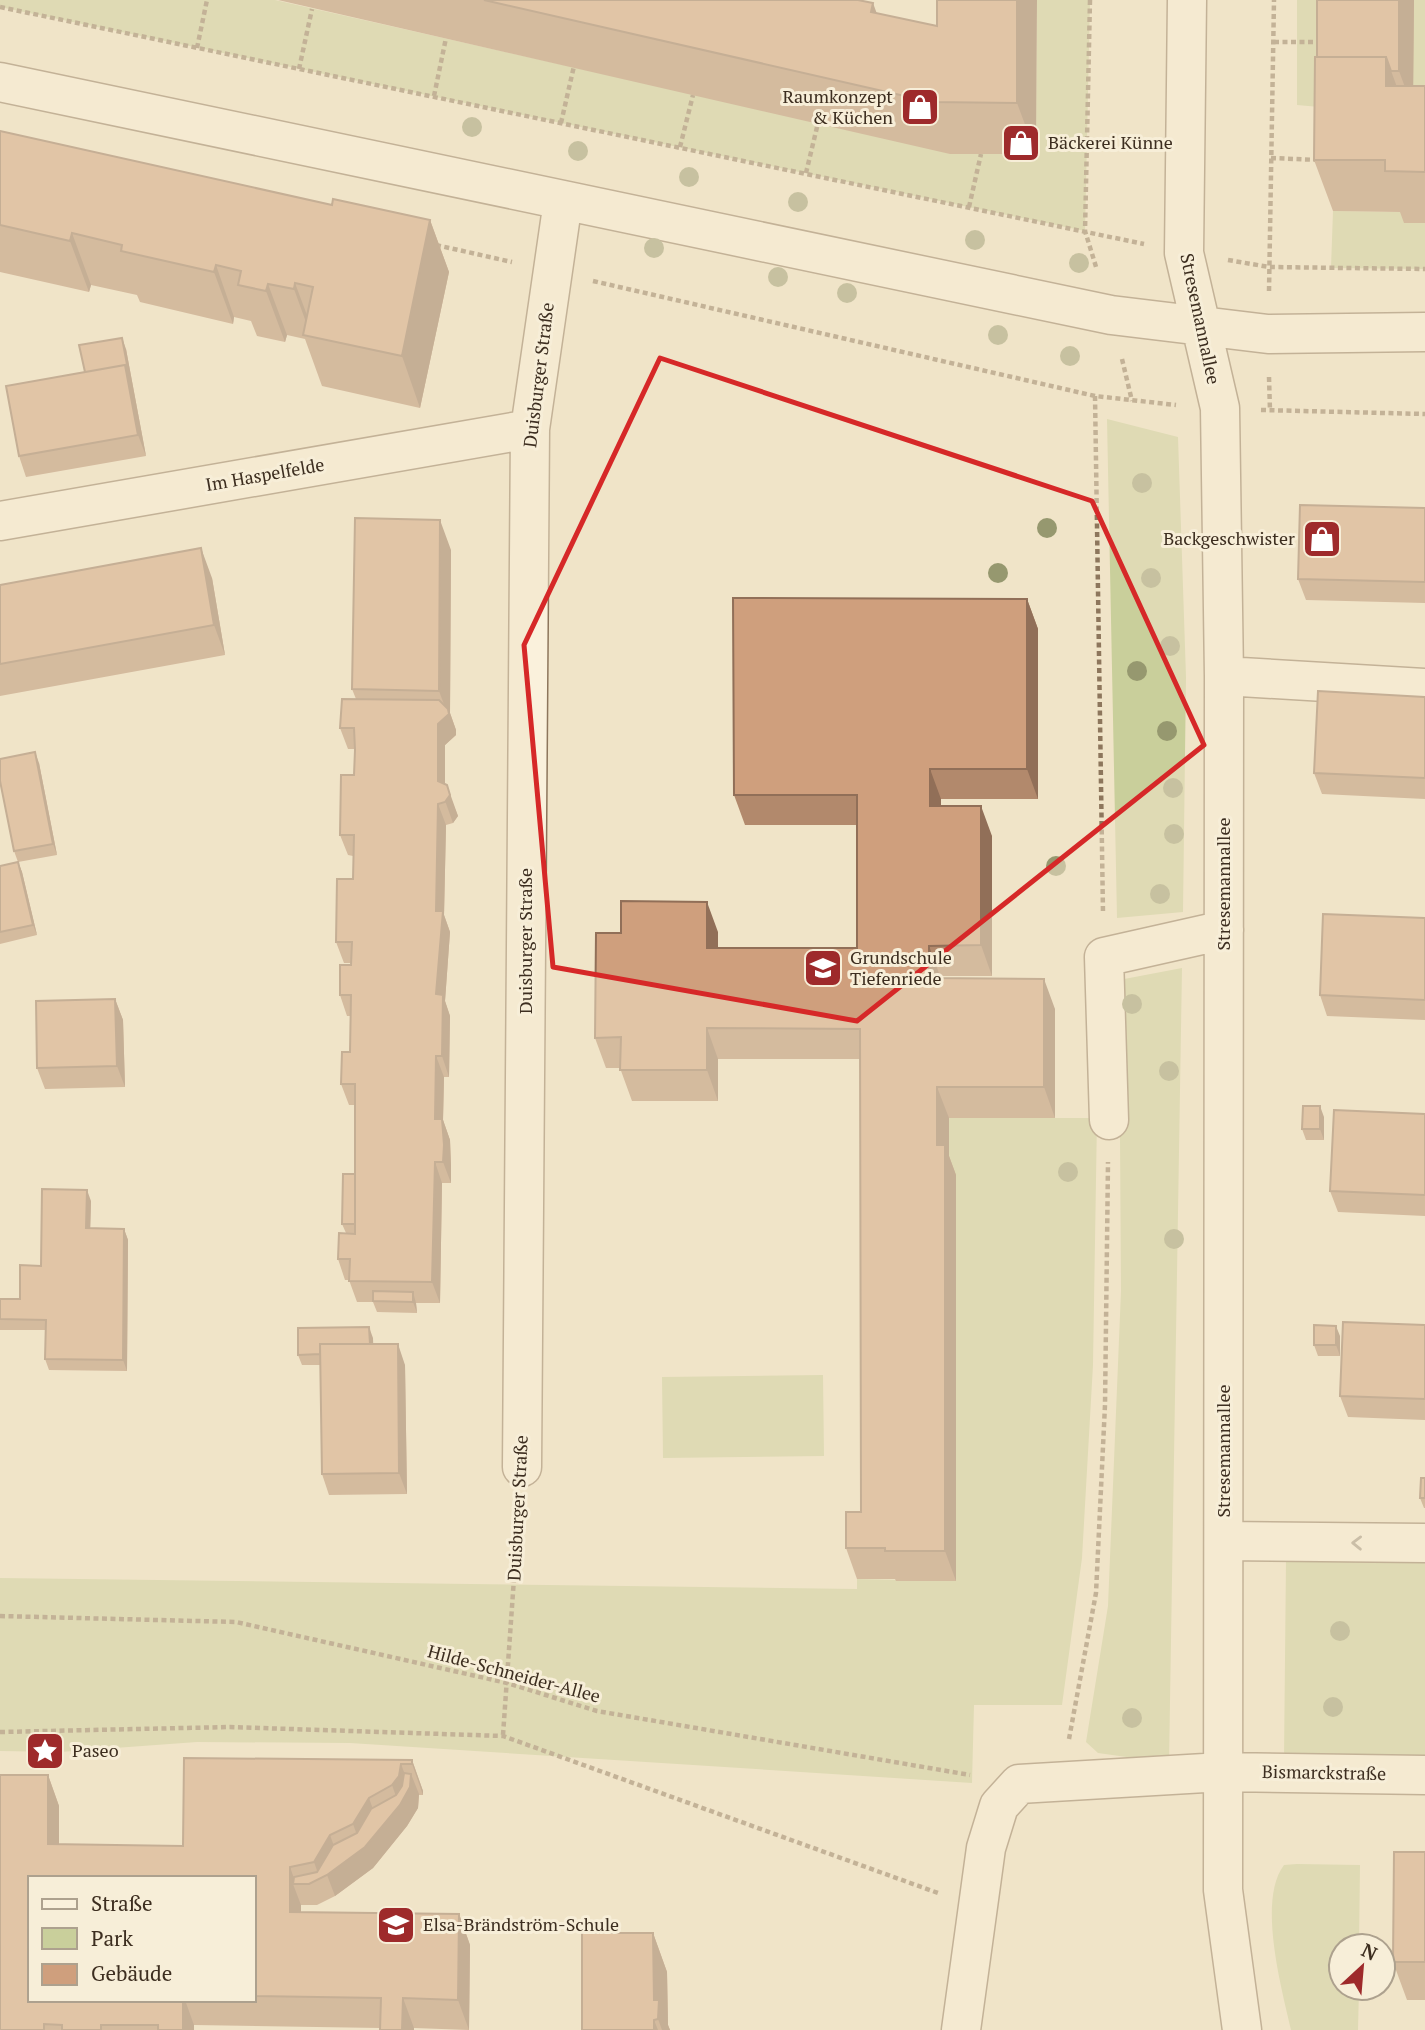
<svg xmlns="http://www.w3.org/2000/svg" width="1425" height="2030" font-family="'PT Serif',serif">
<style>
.green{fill:#c9cf9b}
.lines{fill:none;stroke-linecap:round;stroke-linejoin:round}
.minor-casing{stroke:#8d765c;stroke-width:41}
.path{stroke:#8d765c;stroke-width:4.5;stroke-dasharray:5 3.5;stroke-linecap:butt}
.minor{stroke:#faf1dc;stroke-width:38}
.tree{fill:#96986f}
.wall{fill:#b2896c;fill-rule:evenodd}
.shaded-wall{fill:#916f58}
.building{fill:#cf9f7d;stroke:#916f58;stroke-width:2}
.oneway{stroke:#9c907e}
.marked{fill:none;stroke:#d62828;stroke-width:5;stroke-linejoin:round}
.labels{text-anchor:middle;stroke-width:6;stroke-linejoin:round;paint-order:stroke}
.poi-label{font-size:18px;fill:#3d2e20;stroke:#f7eed8;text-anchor:start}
.street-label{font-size:18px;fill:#3d2e20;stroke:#f7eed8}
</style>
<rect width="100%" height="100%" fill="#f0e4c8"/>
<!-- green -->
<path class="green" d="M 0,0 L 275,0 L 875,135 L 1036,154 L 1037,0 L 1090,0 L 1085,231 L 0,7 Z
M 1297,0 L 1331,0 L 1331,108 L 1297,105 Z
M 1414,0 L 1425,0 L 1425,137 L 1405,109 Z
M 1333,211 L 1404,212 L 1404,223 L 1425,223 L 1425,269 L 1331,268 Z
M 1107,419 L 1178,437 L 1186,677 L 1183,912 L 1117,918 Z
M 1182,968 L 1169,1763 L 1098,1753 L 1086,1742 L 1108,1606 L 1121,1291 L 1119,980 Z
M 949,1118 L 1097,1118 L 1093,1365 L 1082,1558 L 1062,1705 L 974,1705 L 972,1783 L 350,1743 L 197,1742 L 60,1752 L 0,1751 L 0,1578 L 857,1589 L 857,1579 L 956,1581 L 956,1176 L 949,1175 Z
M 823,1375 L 824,1456 L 663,1458 L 662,1377 Z
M 1286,1560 L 1425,1561 L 1425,1760 L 1284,1758 Z
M 1297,1864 L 1360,1865 L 1359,1946 L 1341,1946 L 1341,1988 L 1359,1988 L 1358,2030 L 1291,2030 C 1282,1990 1257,1900 1284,1865 Z"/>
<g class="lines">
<defs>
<path id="minor" d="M 1187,0 L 1184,253 L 1220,408 L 1224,676 L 1223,1890 L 1242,2030
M 0,82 L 1111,315 L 1268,334 L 1425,332
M 0,521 L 530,429
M 1224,676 L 1425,688
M 1109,1120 L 1104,957 L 1224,930
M 522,1467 L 530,429 L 563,201
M 1224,1541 L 1425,1543
M 961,2030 L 986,1848 L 999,1806 L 1019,1784 L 1222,1772 L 1425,1775"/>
</defs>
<!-- minor casing -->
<use href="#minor" class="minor-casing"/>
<!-- path -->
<path class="path" d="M 1090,0 L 1085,231 L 1097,270
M 0,7 L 1144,244
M 1274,42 L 1323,42
M 197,48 L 207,0
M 299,69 L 312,9
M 434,96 L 446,38
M 561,123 L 574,66
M 680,147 L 693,95
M 1271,158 L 1319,160
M 806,173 L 818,123
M 969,207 L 981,154
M 436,245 L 512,262
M 1228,260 L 1269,267 L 1425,269
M 593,281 L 1095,396 L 1176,405
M 1269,291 L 1274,0
M 1122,359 L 1132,401
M 1269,377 L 1270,411
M 1095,396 L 1103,913
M 1261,410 L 1425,414
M 0,1616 L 236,1622 L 507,1683 L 597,1711 L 970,1775
M 0,1732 L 230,1727 L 503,1736 L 938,1893
M 503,1735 L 519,1507
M 1069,1739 L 1096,1593 L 1105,1405 L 1108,1162"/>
<!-- minor -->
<use href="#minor" class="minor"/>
</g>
<!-- trees -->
<g class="tree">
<circle cx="472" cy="127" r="10"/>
<circle cx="578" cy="151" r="10"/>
<circle cx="689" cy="177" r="10"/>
<circle cx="798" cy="202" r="10"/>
<circle cx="975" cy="240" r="10"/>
<circle cx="654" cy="248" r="10"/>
<circle cx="1079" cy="263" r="10"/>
<circle cx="778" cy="277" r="10"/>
<circle cx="847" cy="293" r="10"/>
<circle cx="998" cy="335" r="10"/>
<circle cx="1070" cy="356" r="10"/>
<circle cx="1142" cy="483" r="10"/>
<circle cx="1047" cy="528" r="10"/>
<circle cx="998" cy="573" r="10"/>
<circle cx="1151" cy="578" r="10"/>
<circle cx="1170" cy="646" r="10"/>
<circle cx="1137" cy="671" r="10"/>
<circle cx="1167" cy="731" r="10"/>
<circle cx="1173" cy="788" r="10"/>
<circle cx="1174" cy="834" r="10"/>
<circle cx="1056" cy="866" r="10"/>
<circle cx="1160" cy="894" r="10"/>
<circle cx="1132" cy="1004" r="10"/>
<circle cx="1169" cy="1071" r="10"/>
<circle cx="1068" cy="1172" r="10"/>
<circle cx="1174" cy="1239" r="10"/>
<circle cx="1340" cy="1631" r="10"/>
<circle cx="1333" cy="1707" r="10"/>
<circle cx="1132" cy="1718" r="10"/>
</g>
<!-- wall -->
<path class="wall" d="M 278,0 L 858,0 L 876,13 L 937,26 L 1036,36 L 1036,154 L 950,154 Z
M 1317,0 L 1414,0 L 1413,86 L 1425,86 L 1425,223 L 1404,223 L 1400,212 L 1333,211 L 1314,160 Z
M 0,131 L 332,205 L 430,220 L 449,272 L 420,408 L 322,386 L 305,339 L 287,335 L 285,342 L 257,336 L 251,321 L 234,317 L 233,324 L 140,302 L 137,295 L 91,285 L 89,292 L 0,272 Z
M 126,349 L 146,456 L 26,477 L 19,456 L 85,372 Z
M 1425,508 L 1425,603 L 1306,600 L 1298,579 Z
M 451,550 L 450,713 L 456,730 L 456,735 L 445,745 L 445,784 L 458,816 L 453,823 L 446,825 L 444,915 L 450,932 L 445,1001 L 450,1016 L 449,1077 L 444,1077 L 443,1120 L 450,1140 L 451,1166 L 451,1183 L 442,1183 L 440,1303 L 416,1303 L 417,1313 L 377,1312 L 373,1302 L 357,1302 L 349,1280 L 345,1280 L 338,1259 L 346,1233 L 342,1224 L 355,1174 L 355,1105 L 349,1105 L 341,1084 L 350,1052 L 351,1016 L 347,1016 L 340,995 L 352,963 L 344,963 L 336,942 L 353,879 L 353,856 L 348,855 L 340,835 L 354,775 L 355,749 L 348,749 L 340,728 L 356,699 L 352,689 Z
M 212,578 L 225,655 L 0,696 L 0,585 Z
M 1027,599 L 1038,629 L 1038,799 L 941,799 L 941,806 L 992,836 L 992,976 L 940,976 L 940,978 L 1055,1009 L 1055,1118 L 949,1118 L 949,1156 L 956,1175 L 956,1581 L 896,1581 L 895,1579 L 857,1579 L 846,1548 L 861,1512 L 860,1059 L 718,1059 L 718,1101 L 632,1101 L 620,1068 L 606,1068 L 595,1038 L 718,932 L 718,948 L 857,948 L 857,825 L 745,825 L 734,795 Z
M 1425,697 L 1425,799 L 1322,794 L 1314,773 Z
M 39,763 L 57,855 L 18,862 L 22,872 L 37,935 L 0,944 L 0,866 L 18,862 L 14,851 Z
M 1425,918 L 1425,1020 L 1327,1016 L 1320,995 Z
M 115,999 L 123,1020 L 125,1087 L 45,1089 L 37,1068 Z
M 1425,1114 L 1425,1216 L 1338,1212 L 1330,1191 Z
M 1324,1117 L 1324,1140 L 1306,1140 L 1302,1129 Z
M 91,1201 L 90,1228 L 124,1229 L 128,1240 L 127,1371 L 49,1370 L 45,1359 L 46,1330 L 0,1330 L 0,1299 L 20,1299 L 41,1266 Z
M 1425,1325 L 1425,1420 L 1348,1417 L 1340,1396 Z
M 1340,1336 L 1340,1356 L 1318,1356 L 1314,1345 Z
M 373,1338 L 373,1344 L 405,1365 L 407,1494 L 329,1495 L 322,1474 L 320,1365 L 302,1365 L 298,1355 Z
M 1425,1478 L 1425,1508 L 1424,1508 L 1420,1498 Z
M 412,1760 L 423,1791 L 423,1795 L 419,1795 L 418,1808 L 407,1826 L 373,1868 L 335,1896 L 317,1905 L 301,1905 L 301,1912 L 459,1914 L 470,1945 L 469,2030 L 414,2028 L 414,2030 L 380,2030 L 380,2028 L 194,2025 L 194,2030 L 0,2030 L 48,1775 L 59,1806 L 59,1845 L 183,1846 ZM 254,1878 L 254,2000 L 30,2000 Z
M 1425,1852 L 1425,2000 L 1407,2000 L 1393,1962 Z
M 653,1933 L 667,1972 L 668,2025 L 670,2030 L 582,2030 Z"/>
<!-- shaded-wall -->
<path class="shaded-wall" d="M 1017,0 L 1037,0 L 1036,154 L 1017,103 Z
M 1399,0 L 1414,0 L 1413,109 L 1399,71 Z
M 873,3 L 892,55 L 871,12 Z
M 1386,57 L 1405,109 L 1386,86 Z
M 430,220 L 449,272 L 420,408 L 402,356 Z
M 72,233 L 91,285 L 89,292 L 70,241 Z
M 216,265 L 234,317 L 233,324 L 214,272 Z
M 295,283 L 314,334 L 311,336 L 294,289 Z
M 268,284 L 287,335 L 285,342 L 266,291 Z
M 122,338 L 126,349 L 146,456 L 138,435 L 125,365 Z
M 440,520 L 451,550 L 450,713 L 456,730 L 456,735 L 445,745 L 445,802 L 447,785 L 458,816 L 453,823 L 438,781 L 438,724 L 448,715 L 439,691 Z
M 201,548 L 212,578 L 225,655 L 214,625 Z
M 1027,599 L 1038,629 L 1038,799 L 1027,769 Z
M 35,752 L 39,763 L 57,855 L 53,844 Z
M 930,769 L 941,799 L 941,836 L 930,806 Z
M 438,804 L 446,825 L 444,915 L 450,932 L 445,1001 L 450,1016 L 449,1077 L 442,1056 L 436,994 L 436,911 Z
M 981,806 L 992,836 L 992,976 L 981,945 Z
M 18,862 L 22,872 L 37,935 L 33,925 Z
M 707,902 L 718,932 L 718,978 L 707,948 Z
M 929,946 L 940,976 L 940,1009 L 929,978 Z
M 1044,979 L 1055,1009 L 1055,1118 L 1044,1087 Z
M 115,999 L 123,1020 L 125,1087 L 117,1066 Z
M 707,1028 L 718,1059 L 718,1101 L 707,1070 Z
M 436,1056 L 444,1077 L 443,1120 L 450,1140 L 451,1166 L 451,1183 L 443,1162 L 435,1119 Z
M 937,1087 L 949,1118 L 949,1156 L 956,1175 L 956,1581 L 945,1551 L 937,1145 Z
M 1320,1106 L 1324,1117 L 1324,1140 L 1320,1129 Z
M 435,1162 L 442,1183 L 440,1303 L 432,1282 Z
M 87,1190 L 91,1201 L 90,1239 L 86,1228 Z
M 124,1229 L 128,1240 L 127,1371 L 123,1360 Z
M 413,1292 L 416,1303 L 417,1313 L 413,1302 Z
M 1336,1326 L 1340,1336 L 1340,1356 L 1336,1345 Z
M 369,1327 L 373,1338 L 374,1365 L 370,1354 Z
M 398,1344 L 405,1365 L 407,1494 L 399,1473 Z
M 412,1760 L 423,1791 L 423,1795 L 412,1764 Z
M 401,1764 L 410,1788 L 411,1774 L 419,1794 L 418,1808 L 407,1826 L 373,1868 L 335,1896 L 327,1875 L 320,1879 L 314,1862 L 330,1835 L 341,1865 L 362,1849 L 353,1824 L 369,1798 L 380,1829 L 399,1805 L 392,1785 Z
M 48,1775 L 59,1806 L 59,1875 L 48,1844 Z
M 290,1867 L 296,1884 L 293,1884 L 301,1905 L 301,1943 L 290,1912 Z
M 459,1914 L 470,1945 L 469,2030 L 458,2000 Z
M 653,1933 L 667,1972 L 668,2025 L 670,2030 L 662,2030 L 658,2019 L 654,2000 Z
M 403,1998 L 414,2028 L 414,2030 L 402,2030 Z
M 183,2000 L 185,2000 L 194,2025 L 194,2030 L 183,2030 Z
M 654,2020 L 658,2030 L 654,2030 Z"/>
<!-- building -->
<path class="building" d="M 484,0 L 858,0 L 873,3 L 871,12 L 937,26 L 937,0 L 1017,0 L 1017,103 L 931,102 Z
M 1317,0 L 1399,0 L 1399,71 L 1391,71 L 1386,57 L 1317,57 Z
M 1315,57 L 1386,57 L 1386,86 L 1425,86 L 1425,172 L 1385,171 L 1385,160 L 1314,160 Z
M 0,131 L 332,205 L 333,199 L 430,220 L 402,356 L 303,335 L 313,287 L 295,283 L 294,289 L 268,284 L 266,291 L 238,285 L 241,271 L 216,265 L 214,272 L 121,251 L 122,245 L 72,233 L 70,241 L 0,225 Z
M 122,338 L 129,375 L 125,365 L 85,372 L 79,345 Z
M 125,365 L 138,435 L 19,456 L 6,386 Z
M 1300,505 L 1425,508 L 1425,582 L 1298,579 Z
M 355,518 L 440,520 L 439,691 L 352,689 Z
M 201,548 L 214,625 L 0,664 L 0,585 Z
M 733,598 L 1027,599 L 1027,769 L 930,769 L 930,806 L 981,806 L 981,945 L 929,946 L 929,978 L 1044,979 L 1044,1087 L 937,1087 L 937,1145 L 945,1145 L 945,1551 L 885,1551 L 885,1548 L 846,1548 L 846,1512 L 861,1512 L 860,1029 L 707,1028 L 707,1070 L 620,1070 L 621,1037 L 595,1038 L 596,933 L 621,933 L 621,901 L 707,902 L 707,948 L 857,948 L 857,795 L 734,795 Z
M 1318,691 L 1425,697 L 1425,778 L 1314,773 Z
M 342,699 L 439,700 L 448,709 L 449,714 L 438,724 L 438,781 L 447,785 L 450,795 L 445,802 L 438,804 L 436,911 L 443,911 L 436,994 L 443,995 L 442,1056 L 436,1056 L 435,1119 L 442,1119 L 444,1145 L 443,1162 L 435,1162 L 432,1282 L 349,1281 L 350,1259 L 338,1259 L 339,1233 L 355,1234 L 355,1084 L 341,1084 L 342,1052 L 350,1052 L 351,995 L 340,995 L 340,965 L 351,965 L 352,942 L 336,942 L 337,879 L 353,879 L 354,835 L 340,835 L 341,775 L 354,775 L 355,750 L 354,728 L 340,728 Z
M 35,752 L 53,844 L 14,851 L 0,781 L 0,759 Z
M 18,862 L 33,925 L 0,932 L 0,866 Z
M 1323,914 L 1425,918 L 1425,1000 L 1320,995 Z
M 115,999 L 117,1066 L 37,1068 L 36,1001 Z
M 1303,1106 L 1320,1106 L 1320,1129 L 1302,1129 Z
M 1334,1110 L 1425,1114 L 1425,1195 L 1330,1191 Z
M 343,1174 L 355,1174 L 355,1224 L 342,1224 Z
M 42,1189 L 87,1190 L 86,1228 L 124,1229 L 123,1360 L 45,1359 L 46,1320 L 0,1319 L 0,1299 L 20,1299 L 20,1265 L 41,1266 Z
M 373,1291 L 413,1292 L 413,1302 L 373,1301 Z
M 1343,1322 L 1425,1325 L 1425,1399 L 1340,1396 Z
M 1314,1325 L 1336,1326 L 1336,1345 L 1314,1345 Z
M 369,1327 L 370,1344 L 320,1344 L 320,1354 L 298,1355 L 298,1328 Z
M 320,1344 L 398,1344 L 399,1473 L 322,1474 Z
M 1421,1478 L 1425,1478 L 1425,1498 L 1420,1498 Z
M 184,1758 L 412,1760 L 412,1764 L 401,1764 L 399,1776 L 392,1785 L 369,1798 L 353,1824 L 330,1835 L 314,1862 L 290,1867 L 290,1912 L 459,1914 L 458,2000 L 403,1998 L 402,2030 L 380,2030 L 381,1998 L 254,1996 L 254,1878 L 30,1878 L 30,2000 L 183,2000 L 183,2030 L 158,2030 L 158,2025 L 101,2025 L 101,2030 L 62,2030 L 62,2025 L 44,2024 L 44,2030 L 0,2030 L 0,1775 L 48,1775 L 48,1844 L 183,1846 Z
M 404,1773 L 411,1774 L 410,1787 L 400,1805 L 365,1847 L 327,1875 L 309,1884 L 293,1884 L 294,1877 L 317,1872 L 333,1845 L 357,1833 L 371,1809 L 396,1795 L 402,1786 Z
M 1394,1852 L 1425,1852 L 1425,1962 L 1393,1962 Z
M 582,1933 L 653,1933 L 654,2000 L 659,2000 L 658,2019 L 654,2020 L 654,2030 L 582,2030 Z"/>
<!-- one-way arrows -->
<defs><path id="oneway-chevron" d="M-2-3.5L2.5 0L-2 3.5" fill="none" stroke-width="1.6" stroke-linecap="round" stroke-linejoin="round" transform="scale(1.75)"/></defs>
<use class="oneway" href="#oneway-chevron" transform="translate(1357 1543) rotate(-179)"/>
<!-- marked area -->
<path d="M0 0H1425V2030H0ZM 660,358 L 1092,501 L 1204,745 L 857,1021 L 553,967 L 524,645 Z" fill="#f0e4c8" fill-opacity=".55" fill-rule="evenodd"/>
<path class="marked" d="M 660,358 L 1092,501 L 1204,745 L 857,1021 L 553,967 L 524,645 Z"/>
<!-- icons -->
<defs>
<symbol id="shop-square" viewBox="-11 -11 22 22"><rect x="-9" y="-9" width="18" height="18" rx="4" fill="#9e2a2b" stroke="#f7eed8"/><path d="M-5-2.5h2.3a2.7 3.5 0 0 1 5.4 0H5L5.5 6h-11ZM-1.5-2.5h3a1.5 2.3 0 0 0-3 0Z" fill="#fff"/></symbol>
<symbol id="school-square" viewBox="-11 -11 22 22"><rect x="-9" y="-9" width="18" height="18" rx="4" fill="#9e2a2b" stroke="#f7eed8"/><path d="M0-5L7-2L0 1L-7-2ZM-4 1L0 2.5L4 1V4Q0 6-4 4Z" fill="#fff"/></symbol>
<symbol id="sight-square" viewBox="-11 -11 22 22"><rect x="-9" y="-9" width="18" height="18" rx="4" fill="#9e2a2b" stroke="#f7eed8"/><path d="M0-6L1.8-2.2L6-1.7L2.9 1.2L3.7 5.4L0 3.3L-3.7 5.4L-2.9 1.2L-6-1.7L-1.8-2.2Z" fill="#fff"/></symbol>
</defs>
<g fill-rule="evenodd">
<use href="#shop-square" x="898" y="85" width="44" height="44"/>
<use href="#shop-square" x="999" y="121" width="44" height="44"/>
<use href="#shop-square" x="1300" y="517" width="44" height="44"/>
<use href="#school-square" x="801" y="946" width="44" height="44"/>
<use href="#sight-square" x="23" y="1729" width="44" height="44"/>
<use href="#school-square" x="374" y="1903" width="44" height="44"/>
</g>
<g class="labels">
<!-- poi labels -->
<g class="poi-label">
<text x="893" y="103" text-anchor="end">Raumkonzept<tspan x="893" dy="21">&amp; Küchen</tspan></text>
<text x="1048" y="149">Bäckerei Künne</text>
<text x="1295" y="545" text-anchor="end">Backgeschwister</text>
<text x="850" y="964">Grundschule<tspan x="850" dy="21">Tiefenriede</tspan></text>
<text x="72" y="1757">Paseo</text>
<text x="423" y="1931">Elsa-Brändström-Schule</text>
</g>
<!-- street labels -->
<g class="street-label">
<text transform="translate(1200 319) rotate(78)" y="6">Stresemannallee</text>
<text transform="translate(539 375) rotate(-83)" y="6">Duisburger Straße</text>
<text transform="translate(265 475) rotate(-10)" y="6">Im Haspelfelde</text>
<text transform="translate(1224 884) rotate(-90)" y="6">Stresemannallee</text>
<text transform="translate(526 941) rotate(-90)" y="6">Duisburger Straße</text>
<text transform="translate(1224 1451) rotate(-90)" y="6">Stresemannallee</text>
<text transform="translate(518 1508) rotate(-87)" y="6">Duisburger Straße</text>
<text transform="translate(514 1674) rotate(15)" y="6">Hilde-Schneider-Allee</text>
<text transform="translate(1324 1773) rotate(1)" y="6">Bismarckstraße</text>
</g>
</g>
<!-- legend -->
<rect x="28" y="1876" width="228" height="126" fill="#f7eed8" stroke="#ada18e" stroke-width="2"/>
<rect x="42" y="1899" width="35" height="10" fill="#faf1dc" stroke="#ada18e" stroke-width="2"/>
<text x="91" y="1911" font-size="21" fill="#3d2e20">Straße</text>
<rect x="42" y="1928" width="35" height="21" fill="#c9cf9b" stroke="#ada18e" stroke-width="2"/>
<text x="91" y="1946" font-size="21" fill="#3d2e20">Park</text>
<rect x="42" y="1964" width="35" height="21" fill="#cf9f7d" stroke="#ada18e" stroke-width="2"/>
<text x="91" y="1981" font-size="21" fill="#3d2e20">Gebäude</text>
<!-- north arrow -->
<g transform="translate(1362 1967) rotate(26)"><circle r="33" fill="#f7eed8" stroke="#ada18e" stroke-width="2"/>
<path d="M0-5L12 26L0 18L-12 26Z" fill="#9e2a2b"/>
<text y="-10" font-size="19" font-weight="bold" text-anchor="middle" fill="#3d2e20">N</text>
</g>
</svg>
